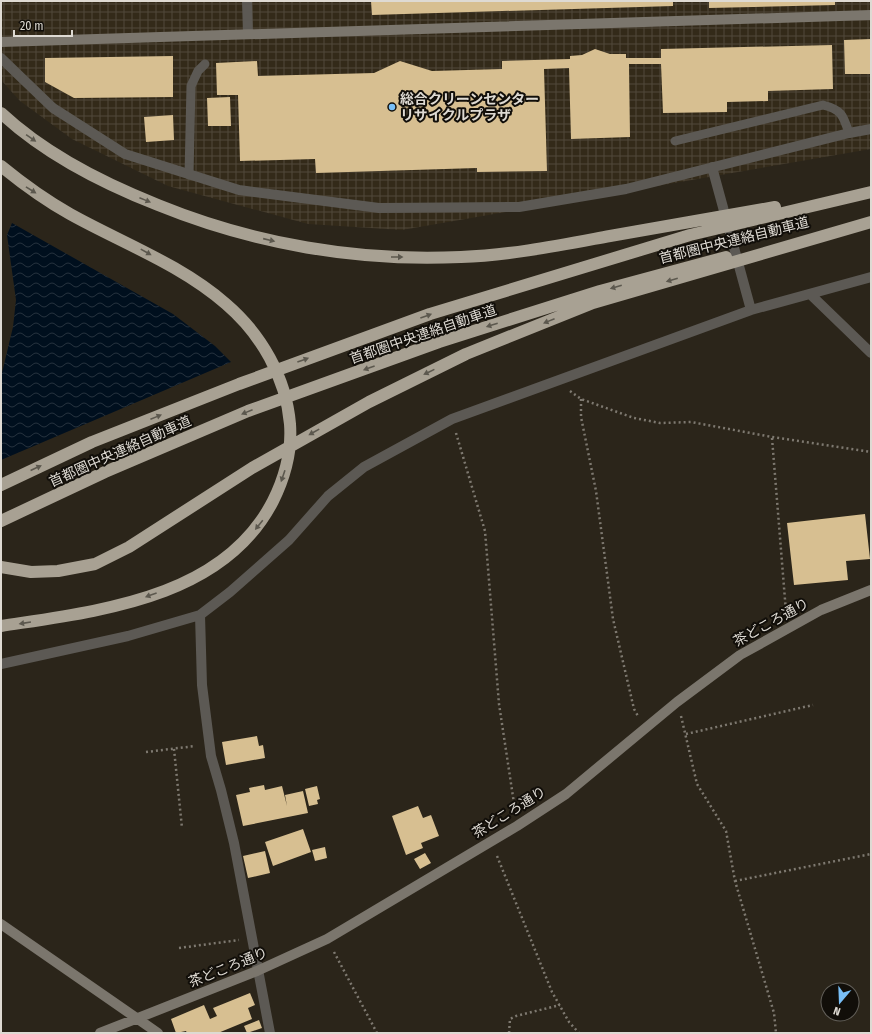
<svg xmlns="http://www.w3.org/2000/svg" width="872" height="1034" font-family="'Fira Sans Condensed','Noto Sans JP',sans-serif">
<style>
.industrial{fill:url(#industrial-grid)}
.water{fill:url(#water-waves)}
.building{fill:#d7bf91}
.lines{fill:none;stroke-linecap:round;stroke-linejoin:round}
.path{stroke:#7e7970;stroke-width:2.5;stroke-dasharray:2 3;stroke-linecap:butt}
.lane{stroke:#5c5954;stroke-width:9}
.street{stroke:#5c5954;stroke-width:10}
.secondary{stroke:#7b766d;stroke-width:10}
.highway{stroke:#a8a193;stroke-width:12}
.oneway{fill:#5c584e}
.poi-dot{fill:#78bff7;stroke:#110e09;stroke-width:1.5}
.labels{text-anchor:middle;stroke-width:4;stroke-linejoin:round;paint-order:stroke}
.poi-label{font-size:14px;font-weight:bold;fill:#dedad3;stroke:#110e09;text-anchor:start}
.street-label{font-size:14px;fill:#dedad3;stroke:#110e09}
</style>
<defs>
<pattern id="industrial-grid" width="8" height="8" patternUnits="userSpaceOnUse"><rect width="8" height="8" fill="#332a19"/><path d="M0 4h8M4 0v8" fill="none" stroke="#50483a"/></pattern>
<pattern id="water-waves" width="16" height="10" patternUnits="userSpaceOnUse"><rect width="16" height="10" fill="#000f1e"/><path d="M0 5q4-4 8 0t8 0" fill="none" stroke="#25313e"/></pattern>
</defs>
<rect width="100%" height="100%" fill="#2b251a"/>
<!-- industrial -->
<path class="industrial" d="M 1,1 L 871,1 L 871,149 L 402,230 L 308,224 L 168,186 L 72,139 L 20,101 L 1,80 Z"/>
<!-- water -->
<path class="water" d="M 12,223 L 173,314 L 215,346 L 231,362 L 1,460 L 1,377 L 13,327 L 16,300 L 7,235 Z"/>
<!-- building -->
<path class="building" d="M 371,1 L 673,1 L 673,6 L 372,15 Z
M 709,1 L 835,1 L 835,5 L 709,8 Z
M 871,39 L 871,74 L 845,74 L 844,40 Z
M 832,45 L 833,89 L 768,91 L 768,101 L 727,102 L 727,112 L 663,113 L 661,64 L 629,64 L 630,137 L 571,139 L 569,68 L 544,69 L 547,171 L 477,172 L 477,168 L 316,173 L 315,159 L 240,161 L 238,95 L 217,95 L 216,63 L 257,61 L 258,76 L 374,73 L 400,61 L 432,71 L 502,69 L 502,61 L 570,59 L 570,56 L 582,55 L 595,49 L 610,54 L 626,54 L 626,58 L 661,58 L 661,49 Z
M 173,56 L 173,97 L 74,98 L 45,82 L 45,58 Z
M 230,97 L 231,126 L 208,126 L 207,98 Z
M 173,115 L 174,140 L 146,142 L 144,117 Z
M 865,514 L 870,559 L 846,561 L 848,580 L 794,585 L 787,523 Z
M 257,736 L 259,746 L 263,745 L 265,758 L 226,765 L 222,742 Z
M 264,785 L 265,790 L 282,786 L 287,806 L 285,795 L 303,791 L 308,813 L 243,826 L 236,795 L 250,792 L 249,788 Z
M 317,786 L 320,799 L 317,800 L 318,804 L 309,806 L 305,789 Z
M 418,806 L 423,818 L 431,815 L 439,836 L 421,843 L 423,848 L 406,855 L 392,816 Z
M 303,829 L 311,852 L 273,866 L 265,842 Z
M 325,847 L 327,858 L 315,861 L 312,850 Z
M 265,851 L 270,873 L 248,878 L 243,856 Z
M 425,853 L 431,863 L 420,869 L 414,859 Z
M 250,993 L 255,1005 L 248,1008 L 252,1019 L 218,1033 L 187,1033 L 186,1031 L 176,1033 L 171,1019 L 204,1005 L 210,1019 L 217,1016 L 213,1008 Z
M 259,1020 L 262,1028 L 247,1033 L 244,1026 Z"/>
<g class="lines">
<!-- path -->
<path class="path" d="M 570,391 L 581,399 L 634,418 L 660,423 L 691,422 L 772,437 L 871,452
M 581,399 L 581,417 L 596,491 L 613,619 L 634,709 L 638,716
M 456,433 L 485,531 L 499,704 L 515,810
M 772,438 L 786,612
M 681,716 L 697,784 L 726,831 L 735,881 L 774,1013 L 776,1033
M 686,734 L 813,705
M 174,749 L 182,828
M 146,752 L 195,746
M 497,856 L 552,992 L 569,1022 L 579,1033
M 735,881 L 871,854
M 179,948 L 239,940
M 334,952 L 377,1033
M 509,1033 L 510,1019 L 516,1016 L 560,1005"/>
<!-- lane -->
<path class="lane" d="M 675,141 L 823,105 C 842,110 843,115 849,133
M 189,175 L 191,86 L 198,71 L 205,64"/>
<!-- street -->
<path class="street" d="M 247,1 L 248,34
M 1,58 L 53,108 L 125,154 L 239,190 L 379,208 L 519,207 L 626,189 L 849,133 L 871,129
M 712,167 L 751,310
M 810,294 L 871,353
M 200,615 L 202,685 L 211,756 L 221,790 L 234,843 L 270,1033
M 1,664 L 128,636 L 200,615 L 230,592 L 289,540 L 328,496 L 364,467 L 452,419 L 751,310 L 871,277"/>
<!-- secondary -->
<path class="secondary" d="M 1,42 L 871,15
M 1,924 L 158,1033
M 100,1033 L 257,971 L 327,939 L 517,826 L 566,794 L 677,702 L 740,655 L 821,610 L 871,590"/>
<!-- highway -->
<path class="highway" d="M 1,113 C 46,155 102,183 158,205 C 254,244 358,262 461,257 C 512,255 561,245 610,236 C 665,226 720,217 775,207
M 1,166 C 23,184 45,200 70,214 C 122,243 180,264 226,304 C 261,334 286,377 290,424 C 292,451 285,477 273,501 C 223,599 98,611 1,626
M 1,485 L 92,442 L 239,384 L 430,314 L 690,235 L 871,192
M 1,521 L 105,472 L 248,411 L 439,342 L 600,291 L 726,257
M 1,567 L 31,572 L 58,571 L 95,564 L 129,547 L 252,468 L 369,402 L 466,354 L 593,303 L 871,222"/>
</g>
<!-- one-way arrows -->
<defs><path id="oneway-solid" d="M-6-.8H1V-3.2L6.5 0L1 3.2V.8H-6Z"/></defs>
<g class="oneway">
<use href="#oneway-solid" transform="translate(31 138) rotate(35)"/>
<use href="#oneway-solid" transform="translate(31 190) rotate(32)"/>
<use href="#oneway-solid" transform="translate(145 200) rotate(22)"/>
<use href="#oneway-solid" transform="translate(269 240) rotate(13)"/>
<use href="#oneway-solid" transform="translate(146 252) rotate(29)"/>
<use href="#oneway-solid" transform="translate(397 257)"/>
<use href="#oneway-solid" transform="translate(672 280) rotate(164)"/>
<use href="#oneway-solid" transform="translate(616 287) rotate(164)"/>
<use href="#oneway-solid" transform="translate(426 316) rotate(-20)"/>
<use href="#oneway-solid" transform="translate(549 321) rotate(158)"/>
<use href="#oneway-solid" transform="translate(492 325) rotate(162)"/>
<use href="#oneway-solid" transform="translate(303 360) rotate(-20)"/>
<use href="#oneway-solid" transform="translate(369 368) rotate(160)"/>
<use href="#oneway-solid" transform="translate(429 372) rotate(154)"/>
<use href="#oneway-solid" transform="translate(247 412) rotate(158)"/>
<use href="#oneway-solid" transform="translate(156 417) rotate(-22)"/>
<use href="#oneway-solid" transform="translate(314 432) rotate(151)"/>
<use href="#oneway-solid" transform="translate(36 468) rotate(-25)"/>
<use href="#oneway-solid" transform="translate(283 476) rotate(109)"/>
<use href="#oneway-solid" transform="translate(259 525) rotate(129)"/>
<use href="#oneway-solid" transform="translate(151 595) rotate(160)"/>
<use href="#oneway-solid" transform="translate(25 623) rotate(171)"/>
</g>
<!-- markers -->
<circle class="poi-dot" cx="392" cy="107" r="4"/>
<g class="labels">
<!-- poi labels -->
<g class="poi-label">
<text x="400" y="104">総合クリーンセンター<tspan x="400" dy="16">リサイクルプラザ</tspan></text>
</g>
<!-- street labels -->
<g class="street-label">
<text transform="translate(734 240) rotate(-14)" y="5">首都圏中央連絡自動車道</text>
<text transform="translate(423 334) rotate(-19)" y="5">首都圏中央連絡自動車道</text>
<text transform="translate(120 451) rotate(-24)" y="5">首都圏中央連絡自動車道</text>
<text transform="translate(771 622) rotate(-29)" y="5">茶どころ通り</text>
<text transform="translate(509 812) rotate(-32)" y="5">茶どころ通り</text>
<text transform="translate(228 967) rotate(-22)" y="5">茶どころ通り</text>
</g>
</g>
<!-- border -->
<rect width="872" height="1034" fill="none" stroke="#dedad3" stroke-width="4"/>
<!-- north arrow -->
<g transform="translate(840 1002) rotate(199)"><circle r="19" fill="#110e09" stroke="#63605a"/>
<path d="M0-3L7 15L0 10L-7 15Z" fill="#78bff7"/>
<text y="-6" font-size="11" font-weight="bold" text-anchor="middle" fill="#dedad3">N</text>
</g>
<!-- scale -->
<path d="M14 30v6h58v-6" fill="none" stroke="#dedad3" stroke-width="2"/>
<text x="20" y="30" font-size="12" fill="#dedad3" stroke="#110e09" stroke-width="3" paint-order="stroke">20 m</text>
</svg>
